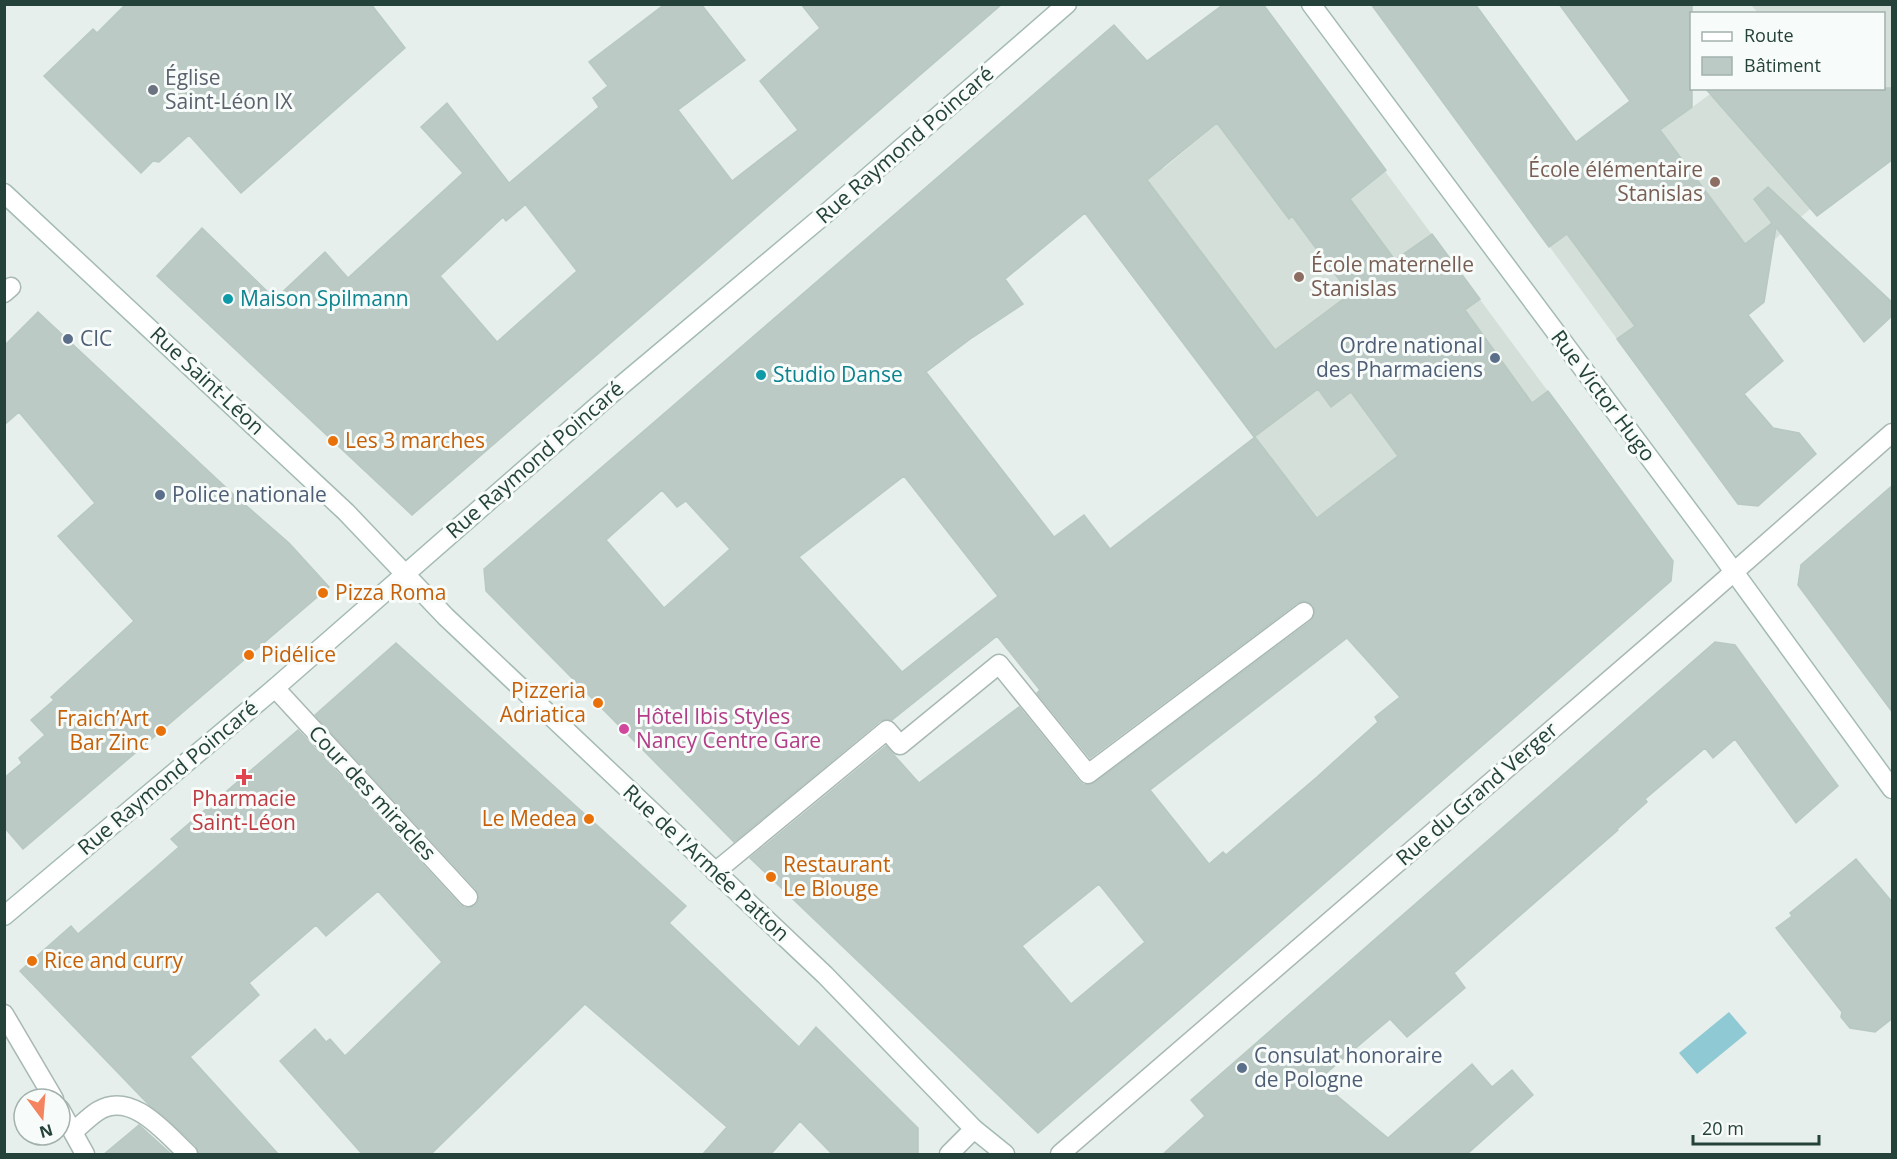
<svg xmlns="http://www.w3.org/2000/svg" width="1897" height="1159" font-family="'Open Sans',sans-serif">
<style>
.built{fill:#d4dfda}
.water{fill:#8ec9d4}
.building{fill:#bbcac4;stroke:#b8c9c2;stroke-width:1.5;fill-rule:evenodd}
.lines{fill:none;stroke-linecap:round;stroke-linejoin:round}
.lane-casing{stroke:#a8b8b2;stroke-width:21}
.street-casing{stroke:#a8b8b2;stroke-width:21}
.secondary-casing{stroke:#a4bbb3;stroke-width:21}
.lane{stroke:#fff;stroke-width:18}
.street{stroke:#fff;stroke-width:18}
.secondary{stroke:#fff;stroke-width:18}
.worship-dot{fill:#6b7280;stroke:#f7fbf9;stroke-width:2}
.education-dot{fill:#8d6e63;stroke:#f7fbf9;stroke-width:2}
.culture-dot{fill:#0f9aa8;stroke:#f7fbf9;stroke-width:2}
.service-dot{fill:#5c6f8a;stroke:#f7fbf9;stroke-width:2}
.food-dot{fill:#e8710a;stroke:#f7fbf9;stroke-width:2}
.hotel-dot{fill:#d1479c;stroke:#f7fbf9;stroke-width:2}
.health-dot{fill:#e0444e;stroke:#f7fbf9;stroke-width:2}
.labels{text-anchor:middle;stroke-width:6;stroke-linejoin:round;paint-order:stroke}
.worship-label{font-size:21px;fill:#5b616d;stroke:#f7fbf9;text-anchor:start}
.street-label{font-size:21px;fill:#24423a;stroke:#f7fbf9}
.education-label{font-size:21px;fill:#785e54;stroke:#f7fbf9;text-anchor:end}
.culture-label{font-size:21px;fill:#0d838f;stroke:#f7fbf9;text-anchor:start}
.service-label{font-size:21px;fill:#4e5e75;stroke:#f7fbf9;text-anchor:start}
.food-label{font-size:21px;fill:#c56008;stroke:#f7fbf9;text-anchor:start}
.hotel-label{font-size:21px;fill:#b23c85;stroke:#f7fbf9;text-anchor:start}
.health-label{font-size:21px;fill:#be3a42;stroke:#f7fbf9}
</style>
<rect width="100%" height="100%" fill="#e6efeb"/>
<!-- built -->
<path class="built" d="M 1751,5 L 1892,5 L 1892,111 L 1844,180 L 1633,361 L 1533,224 L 1717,89 L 1884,88 L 1884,14 L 1758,13 Z
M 1218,123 L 1289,218 L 1373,155 L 1567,417 L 1452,515 L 1329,531 L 1254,437 L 1090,220 L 1131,129 L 1164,168 Z"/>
<!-- water -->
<path class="water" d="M 1729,1012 L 1747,1033 L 1697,1074 L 1679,1053 Z"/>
<!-- building -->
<path class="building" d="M 126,4 L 371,4 L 405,48 L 241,193 L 189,135 L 159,162 L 153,161 L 141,173 L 44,76 L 93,29 L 97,33 Z
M 665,4 L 701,4 L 745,60 L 678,110 L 732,181 L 798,130 L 760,81 L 820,28 L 801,4 L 1002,4 L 412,515 L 157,276 L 202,228 L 275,299 L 325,252 L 348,278 L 463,173 L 421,127 L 447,103 L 509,183 L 599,107 L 593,98 L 608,86 L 589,62 ZM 522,200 L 577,271 L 497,342 L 440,276 L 503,217 L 506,221 L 526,204 Z
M 1224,4 L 1263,4 L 1386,170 L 1350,199 L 1395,260 L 1432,234 L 1480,299 L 1465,310 L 1532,403 L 1548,391 L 1565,414 L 1673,561 L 1671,581 L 1038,1133 L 750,858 L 886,746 L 919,783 L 1019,707 L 1079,781 L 1084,785 L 1094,783 L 1311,621 L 1315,611 L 1313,605 L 1303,601 L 1297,603 L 1090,758 L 1037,693 L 1040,690 L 997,636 L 892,720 L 886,719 L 880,721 L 734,842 L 486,591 L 484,569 L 1114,25 L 1147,61 ZM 1217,123 L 1289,219 L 1292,216 L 1350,294 L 1275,350 L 1147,180 ZM 1085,213 L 1254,437 L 1318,389 L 1331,407 L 1351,392 L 1398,456 L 1317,518 L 1255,437 L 1110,549 L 1084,515 L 1054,537 L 926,372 L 973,337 L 1023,304 L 1005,279 ZM 904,476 L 998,596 L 902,672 L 799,557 ZM 662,490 L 677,507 L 686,501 L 730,549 L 664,608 L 606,540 ZM 1347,638 L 1400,697 L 1375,717 L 1378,722 L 1317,777 L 1226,855 L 1223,852 L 1209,864 L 1150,790 ZM 1099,884 L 1145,942 L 1071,1004 L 1022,946 Z
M 1371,4 L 1475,4 L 1576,142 L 1630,101 L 1559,4 L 1692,4 L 1692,107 L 1660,130 L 1745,244 L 1772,223 L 1754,199 L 1768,187 L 1893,303 L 1893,315 L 1864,342 L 1776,227 L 1764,302 L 1748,315 L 1783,361 L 1744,394 L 1773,428 L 1799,433 L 1816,454 L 1758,506 L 1738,504 L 1617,339 L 1635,326 L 1567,234 L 1549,247 Z
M 1705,88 L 1893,88 L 1893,159 L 1817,216 Z
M 38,312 L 234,495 L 289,543 L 329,587 L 23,849 L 4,827 L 4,778 L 22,763 L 19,758 L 45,735 L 31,720 L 54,700 L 51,697 L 134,621 L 58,536 L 95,503 L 19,412 L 4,425 L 4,346 Z
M 1893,485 L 1893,713 L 1798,585 L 1801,565 Z
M 1715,642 L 1735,645 L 1838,786 L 1796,823 L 1735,739 L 1713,758 L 1705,748 L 1645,799 L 1647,802 L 1617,829 L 1618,830 L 1454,973 L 1465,988 L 1407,1037 L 1390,1019 L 1318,1080 L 1388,1138 L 1472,1064 L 1492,1087 L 1512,1070 L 1533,1095 L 1466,1155 L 1162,1155 L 1205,1116 L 1191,1100 Z
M 396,643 L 686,906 L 669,923 L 799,1047 L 816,1027 L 918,1128 L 918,1155 L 833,1155 L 800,1121 L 770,1155 L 702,1155 L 727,1127 L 585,1004 L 430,1155 L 363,1155 L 280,1061 L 315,1029 L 326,1042 L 330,1039 L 345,1056 L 442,962 L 378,891 L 326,936 L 316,925 L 249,983 L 259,995 L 190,1057 L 279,1155 L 199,1155 L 196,1146 L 166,1118 L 150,1106 L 20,971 L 71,926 L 78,934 L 154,869 L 179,847 L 171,839 L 298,730 L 460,905 L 465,908 L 475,906 L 479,900 L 476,889 L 315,715 Z
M 1856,859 L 1893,903 L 1893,1018 L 1875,1032 L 1850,1028 L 1841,1017 L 1842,1012 L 1776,928 L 1792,916 L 1790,913 Z
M 139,1125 L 172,1155 L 103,1155 Z"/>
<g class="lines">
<defs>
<path id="lane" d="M 275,688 L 468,897
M 715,872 L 887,730 L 900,745 L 999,664 L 1088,774 L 1304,612"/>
<path id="street" d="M 4,293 L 11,287
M 4,1014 L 54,1099
M 60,1109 L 85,1154
M 73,1132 C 81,1125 90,1116 98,1111 C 132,1090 166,1134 188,1154
M 949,1154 L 974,1129
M 1060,1154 L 1702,600 L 1892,433"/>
<path id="secondary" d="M 1311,4 L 1713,543 L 1892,789
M 4,193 L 346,512 L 446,617 L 825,975 L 974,1129 L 1005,1154
M 4,916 L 275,688 L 611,394 L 830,210 L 1067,4"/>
</defs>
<!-- lane casing -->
<use href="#lane" class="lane-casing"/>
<!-- street casing -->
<use href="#street" class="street-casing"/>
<!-- secondary casing -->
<use href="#secondary" class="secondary-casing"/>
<!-- lane -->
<use href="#lane" class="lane"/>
<!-- street -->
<use href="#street" class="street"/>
<!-- secondary -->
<use href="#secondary" class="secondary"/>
</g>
<!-- markers -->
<circle class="worship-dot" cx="153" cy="90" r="6"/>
<g class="education-dot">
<circle cx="1715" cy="182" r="6"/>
<circle cx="1299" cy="277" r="6"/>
</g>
<g class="culture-dot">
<circle cx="228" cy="299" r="6"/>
<circle cx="761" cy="375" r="6"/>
</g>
<g class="service-dot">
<circle cx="68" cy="339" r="6"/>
<circle cx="1495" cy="358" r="6"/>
<circle cx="160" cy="495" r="6"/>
<circle cx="1242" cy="1068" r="6"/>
</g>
<g class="food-dot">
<circle cx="333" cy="441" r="6"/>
<circle cx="323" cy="593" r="6"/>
<circle cx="249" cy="655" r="6"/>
<circle cx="598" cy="703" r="6"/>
<circle cx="161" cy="731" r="6"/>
<circle cx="589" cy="819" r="6"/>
<circle cx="771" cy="877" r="6"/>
<circle cx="32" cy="961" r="6"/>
</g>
<circle class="hotel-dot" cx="624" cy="729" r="6"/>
<path class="health-dot" d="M241 768h6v6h6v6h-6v6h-6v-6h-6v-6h6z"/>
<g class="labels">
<!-- worship labels -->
<g class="worship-label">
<text x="165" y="85">Église<tspan x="165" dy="24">Saint-Léon IX</tspan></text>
</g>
<!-- street labels -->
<g class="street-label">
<text transform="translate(905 145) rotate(-41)" y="7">Rue Raymond Poincaré</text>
<text transform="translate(207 381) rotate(43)" y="7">Rue Saint-Léon</text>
<text transform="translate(1603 396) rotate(53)" y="7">Rue Victor Hugo</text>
<text transform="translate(535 460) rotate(-41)" y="7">Rue Raymond Poincaré</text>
<text transform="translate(168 778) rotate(-40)" y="7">Rue Raymond Poincaré</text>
<text transform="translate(372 793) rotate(47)" y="7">Cour des miracles</text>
<text transform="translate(1477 794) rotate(-41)" y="7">Rue du Grand Verger</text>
<text transform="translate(706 863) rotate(43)" y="7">Rue de l'Armée Patton</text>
</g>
<!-- education labels -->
<g class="education-label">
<text x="1703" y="177">École élémentaire<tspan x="1703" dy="24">Stanislas</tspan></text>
<text x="1311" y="272" text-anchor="start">École maternelle<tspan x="1311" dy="24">Stanislas</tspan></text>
</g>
<!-- culture labels -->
<g class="culture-label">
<text x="240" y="306">Maison Spilmann</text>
<text x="773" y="382">Studio Danse</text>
</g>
<!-- service labels -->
<g class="service-label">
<text x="80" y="346">CIC</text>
<text x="1483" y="353" text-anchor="end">Ordre national<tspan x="1483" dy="24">des Pharmaciens</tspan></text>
<text x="172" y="502">Police nationale</text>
<text x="1254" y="1063">Consulat honoraire<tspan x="1254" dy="24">de Pologne</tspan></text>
</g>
<!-- food labels -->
<g class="food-label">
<text x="345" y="448">Les 3 marches</text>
<text x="335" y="600">Pizza Roma</text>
<text x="261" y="662">Pidélice</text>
<text x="586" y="698" text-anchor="end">Pizzeria<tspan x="586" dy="24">Adriatica</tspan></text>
<text x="149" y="726" text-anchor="end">Fraich’Art<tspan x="149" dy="24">Bar Zinc</tspan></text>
<text x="577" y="826" text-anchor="end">Le Medea</text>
<text x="783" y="872">Restaurant<tspan x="783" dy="24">Le Blouge</tspan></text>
<text x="44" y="968">Rice and curry</text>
</g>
<!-- hotel labels -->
<g class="hotel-label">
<text x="636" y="724">Hôtel Ibis Styles<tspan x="636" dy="24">Nancy Centre Gare</tspan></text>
</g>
<!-- health labels -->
<g class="health-label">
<text x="244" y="806">Pharmacie<tspan x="244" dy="24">Saint-Léon</tspan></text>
</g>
</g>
<!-- border -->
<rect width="1897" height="1159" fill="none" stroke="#24423a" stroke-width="12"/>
<!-- legend -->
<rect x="1690" y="12" width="195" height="78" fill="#f7fbf9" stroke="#a3b1ad" stroke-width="1.5"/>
<rect x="1702" y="32" width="30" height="9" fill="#ffffff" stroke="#a3b1ad" stroke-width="1.5"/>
<text x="1744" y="42" font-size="18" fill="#24423a">Route</text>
<rect x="1702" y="57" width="30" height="18" fill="#bbcac4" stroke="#a3b1ad" stroke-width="1.5"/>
<text x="1744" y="72" font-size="18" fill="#24423a">Bâtiment</text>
<!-- north arrow -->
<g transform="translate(42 1117) rotate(164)"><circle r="28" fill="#f7fbf9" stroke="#a3b1ad" stroke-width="1.5"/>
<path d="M0-4.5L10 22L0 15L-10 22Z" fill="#f4845f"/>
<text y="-9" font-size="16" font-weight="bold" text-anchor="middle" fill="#24423a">N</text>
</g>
<!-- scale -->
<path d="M1693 1135v9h126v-9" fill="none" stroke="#24423a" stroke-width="3"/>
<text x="1702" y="1135" font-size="18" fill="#24423a" stroke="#f7fbf9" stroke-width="4.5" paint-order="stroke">20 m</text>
</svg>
